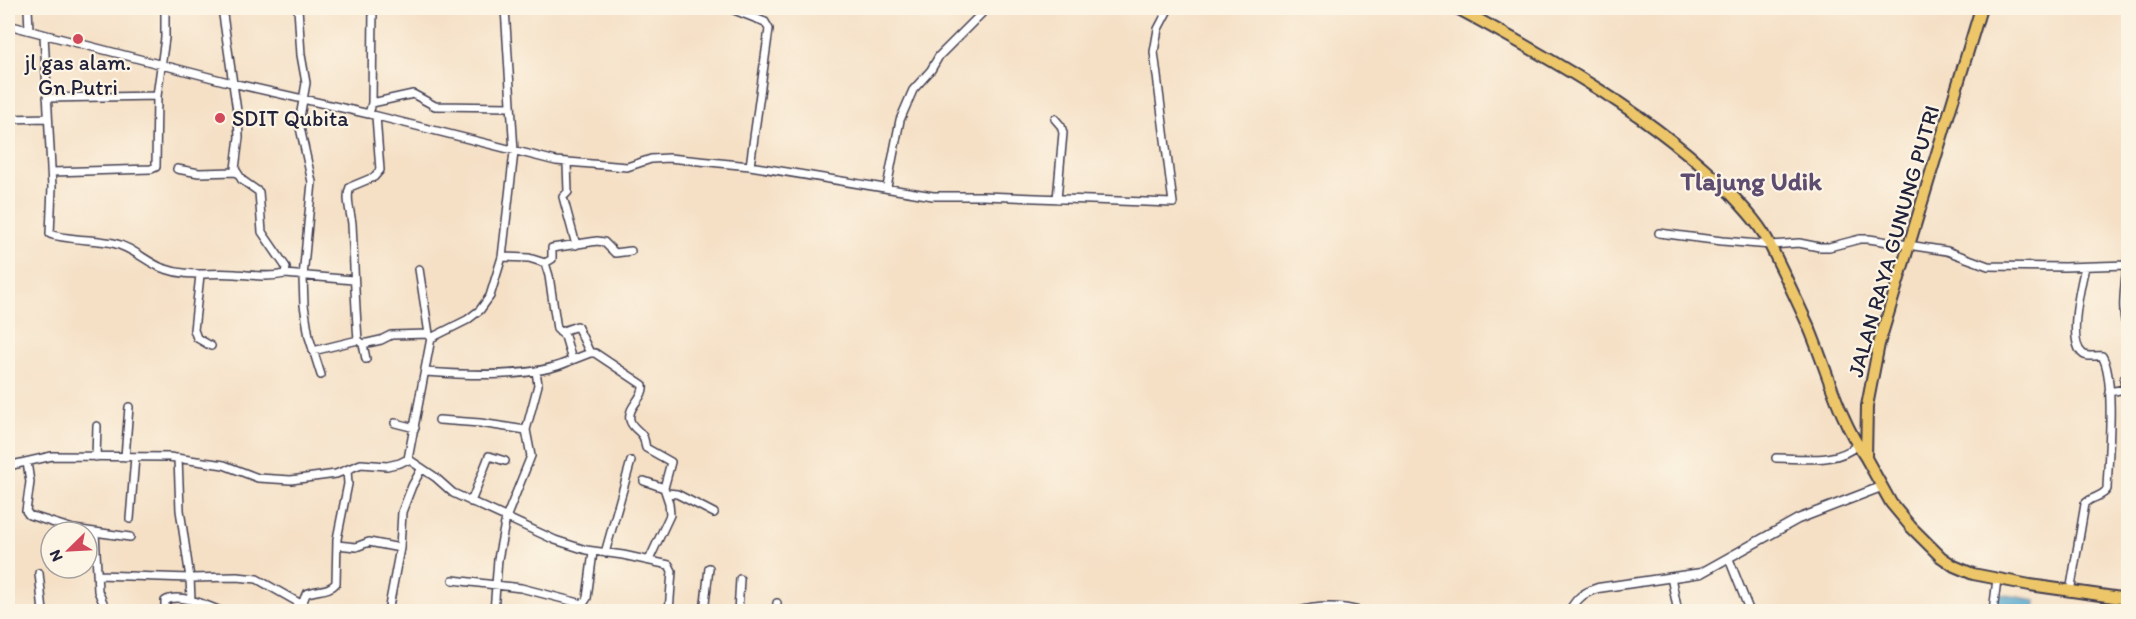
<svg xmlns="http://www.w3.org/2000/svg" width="2136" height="619" font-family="Itim,sans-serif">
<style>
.water{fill:#50a5cc;stroke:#396484;stroke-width:1.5}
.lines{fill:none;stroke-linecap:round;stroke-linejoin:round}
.minor-casing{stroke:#423e50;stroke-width:10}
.tertiary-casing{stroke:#423e50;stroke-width:11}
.primary-casing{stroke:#423e50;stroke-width:14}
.minor{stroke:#fff;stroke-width:7}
.tertiary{stroke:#fff;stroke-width:8}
.primary{stroke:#ecc669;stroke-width:10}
.poi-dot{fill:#d1495b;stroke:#fcf5e5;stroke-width:2}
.labels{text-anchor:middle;stroke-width:4.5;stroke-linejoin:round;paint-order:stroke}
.poi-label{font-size:22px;fill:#22223b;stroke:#fcf5e5}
.street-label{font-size:22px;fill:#22223b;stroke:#fcf5e5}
.quarter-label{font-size:26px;font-weight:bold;fill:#5f4c71;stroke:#fcf5e5}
</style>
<rect width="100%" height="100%" fill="#fcf5e5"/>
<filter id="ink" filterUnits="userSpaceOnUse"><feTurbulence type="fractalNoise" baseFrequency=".0167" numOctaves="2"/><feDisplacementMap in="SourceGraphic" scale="12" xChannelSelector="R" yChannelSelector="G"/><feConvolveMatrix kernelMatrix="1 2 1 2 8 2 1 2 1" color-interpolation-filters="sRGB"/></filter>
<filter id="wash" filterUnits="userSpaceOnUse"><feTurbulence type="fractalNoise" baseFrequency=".008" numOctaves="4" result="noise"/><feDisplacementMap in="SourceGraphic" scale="24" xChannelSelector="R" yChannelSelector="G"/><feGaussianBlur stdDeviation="1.35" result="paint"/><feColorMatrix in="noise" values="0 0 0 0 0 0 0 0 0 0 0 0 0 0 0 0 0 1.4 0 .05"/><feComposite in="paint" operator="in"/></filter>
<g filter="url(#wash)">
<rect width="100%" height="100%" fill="#f5e0c6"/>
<!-- water -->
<path class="water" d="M 1999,594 L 2035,600 L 2034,611 L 1997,611 L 1996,598 Z"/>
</g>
<g filter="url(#ink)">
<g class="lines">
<defs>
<path id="minor" d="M 28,8 L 29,30
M 298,8 L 301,55 L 306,83 L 299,123 L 312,182 L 303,277 L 304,305 L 309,337 L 321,375
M 729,8 L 765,22 L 769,29 L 750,166
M 8,25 L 232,83 L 369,114 L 556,161 L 627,167 L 651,159 L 669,158 L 750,166 L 933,196 L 982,196 L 1173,203 L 1154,52 L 1158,29 L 1169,8
M 44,35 L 52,187 L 50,234 C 59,239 99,240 113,243 C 132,247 145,261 162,268 C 190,278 207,272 235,274 C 252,275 268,278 285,274 L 286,267 L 262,232 L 259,192 L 242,180 L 235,169 L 239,137 L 238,118 L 222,8
M 47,98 L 157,96
M 372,103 L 413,94 L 435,106 L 511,107
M 369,114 L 372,103 L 373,8
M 8,119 L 48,118
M 1055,119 L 1061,126 L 1063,133 L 1057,199
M 567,163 L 568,192 L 563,197 L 576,245
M 177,169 L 199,173 L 236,172
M 52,172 L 151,169 L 156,167 L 157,96 L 165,38 L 165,8
M 887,187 L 900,120 L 913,90 L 931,70 L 939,56 L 987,8
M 1659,233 L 1722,241 L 1771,245 L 1799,243 L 1819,247 L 1829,247 L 1860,239 L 1869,239 L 1947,251 L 1988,266 L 2064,267 L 2128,265
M 2128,256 C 2127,272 2119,316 2128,328
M 502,257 L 529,258 L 545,263 L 549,276 L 557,329 L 565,336 L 572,360 L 590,353 L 595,353 L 643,385 C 645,398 627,406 630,420 C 632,429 642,431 644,439 C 645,442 645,445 646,448 L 671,462 L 664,488
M 545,263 L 552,259 L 552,248 L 597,241 L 604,242 L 615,253 L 631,251
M 419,269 L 429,334 L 431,338
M 285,274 L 353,280
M 200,275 L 194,330 L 197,338 L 211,346
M 560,332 L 577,326 L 590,353
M 358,340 C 355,301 354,262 352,224 C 351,213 345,197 350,187 L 374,177 L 380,170 L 376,116
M 363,344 L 366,359
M 313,351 L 358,340 L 363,344 L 381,340 L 391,335 L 429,334
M 425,372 C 465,375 536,379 572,360
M 2109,392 L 2125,389 L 2124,379
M 439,420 L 480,423 L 526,430
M 395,423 L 415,428
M 96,457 L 97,426
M 125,457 L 129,407
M 178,458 L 180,510 L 190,578 L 191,600
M 1776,458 C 1802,458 1837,464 1857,445
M 408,459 L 435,477 L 453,493 L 555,540 L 586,550 L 623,555 L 669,565 L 672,571 L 669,612
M 27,462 L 30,482 L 26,511 L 29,515 L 73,529 L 130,537
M 8,466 L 52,456 L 169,457 L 224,465 L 258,478 L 291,480 L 336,474 L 361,464 L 387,466 L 400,463 L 408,459 L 431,338 L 467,320 L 480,310 L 490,296 L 502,257 L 514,152 L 505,8
M 644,481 L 664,488 L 669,503 L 670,515 L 649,560
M 667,493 L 677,494 L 714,513
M 471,502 L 489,456 L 505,461
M 130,519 L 135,457
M 95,532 L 98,591 L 107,612
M 337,545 L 356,547 L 369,542 L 400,548
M 605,553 L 631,461
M 1729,559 L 1750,612
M 39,573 L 43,612
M 98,575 L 190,578 L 237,577 L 257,579 L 301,604
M 1671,577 L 1678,612
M 453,580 L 521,588 L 583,604 L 587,598 L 593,552
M 2070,592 L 2085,504 C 2091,496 2102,498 2107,489 C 2108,460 2116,378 2102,356 C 2096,355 2088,358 2083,354 C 2067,342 2081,284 2085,267
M 73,612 L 99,612
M 165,612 L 165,601 C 179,592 208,606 223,612
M 299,612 L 306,594 C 316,589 329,592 336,583 L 337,539 L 348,484 L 347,470
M 388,612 L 400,548 L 402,512 L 412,486 L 422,468
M 494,612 L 498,559 L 506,518 L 531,456 L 526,430 L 538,385 L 536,371
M 704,612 L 709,568
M 738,612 L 740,579
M 776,612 L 777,603
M 1295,612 C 1319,605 1340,605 1363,612
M 1993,612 L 1997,579"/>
<path id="tertiary" d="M 1569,612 C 1577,598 1583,593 1598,588 L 1701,573 L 1798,519 L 1881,487"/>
<path id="primary" d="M 1457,8 C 1550,58 1655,116 1730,193 C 1745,209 1762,227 1771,247 C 1784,273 1796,299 1808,325 C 1828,372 1837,415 1866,458
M 1981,8 L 1879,344 L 1867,406 L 1866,458 L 1891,503 L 1911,527 L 1941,557 L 1954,566 L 1973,574 L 2030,585 L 2128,599"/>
</defs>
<!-- minor casing -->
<use href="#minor" class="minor-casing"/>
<!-- tertiary casing -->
<use href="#tertiary" class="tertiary-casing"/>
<!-- primary casing -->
<use href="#primary" class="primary-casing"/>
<!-- minor -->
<use href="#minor" class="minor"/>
<!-- tertiary -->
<use href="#tertiary" class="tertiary"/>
<!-- primary -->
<use href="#primary" class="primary"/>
</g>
</g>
<!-- markers -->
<g class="poi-dot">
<circle cx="78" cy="39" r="6"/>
<circle cx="220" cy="118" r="6"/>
</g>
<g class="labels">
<!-- poi labels -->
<g class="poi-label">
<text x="78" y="70">jl gas alam.<tspan x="78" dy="25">Gn Putri</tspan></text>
<text x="232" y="126" text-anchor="start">SDIT Qubita</text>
</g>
<!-- street labels -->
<g class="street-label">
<text transform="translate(1893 241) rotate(-74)" y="8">JALAN RAYA GUNUNG PUTRI</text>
</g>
<!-- quarter labels -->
<g class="quarter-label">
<text x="1751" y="190">Tlajung Udik</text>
</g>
</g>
<!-- margin -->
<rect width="2136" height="619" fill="none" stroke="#fcf5e5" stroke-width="30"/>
<!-- north arrow -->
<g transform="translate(69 550) rotate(246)"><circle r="28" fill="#fcf5e5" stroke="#a5a1a1" stroke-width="1.5"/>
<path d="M0-4.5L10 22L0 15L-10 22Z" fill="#d1495b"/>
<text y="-9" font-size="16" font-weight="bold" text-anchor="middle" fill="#22223b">N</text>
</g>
</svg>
